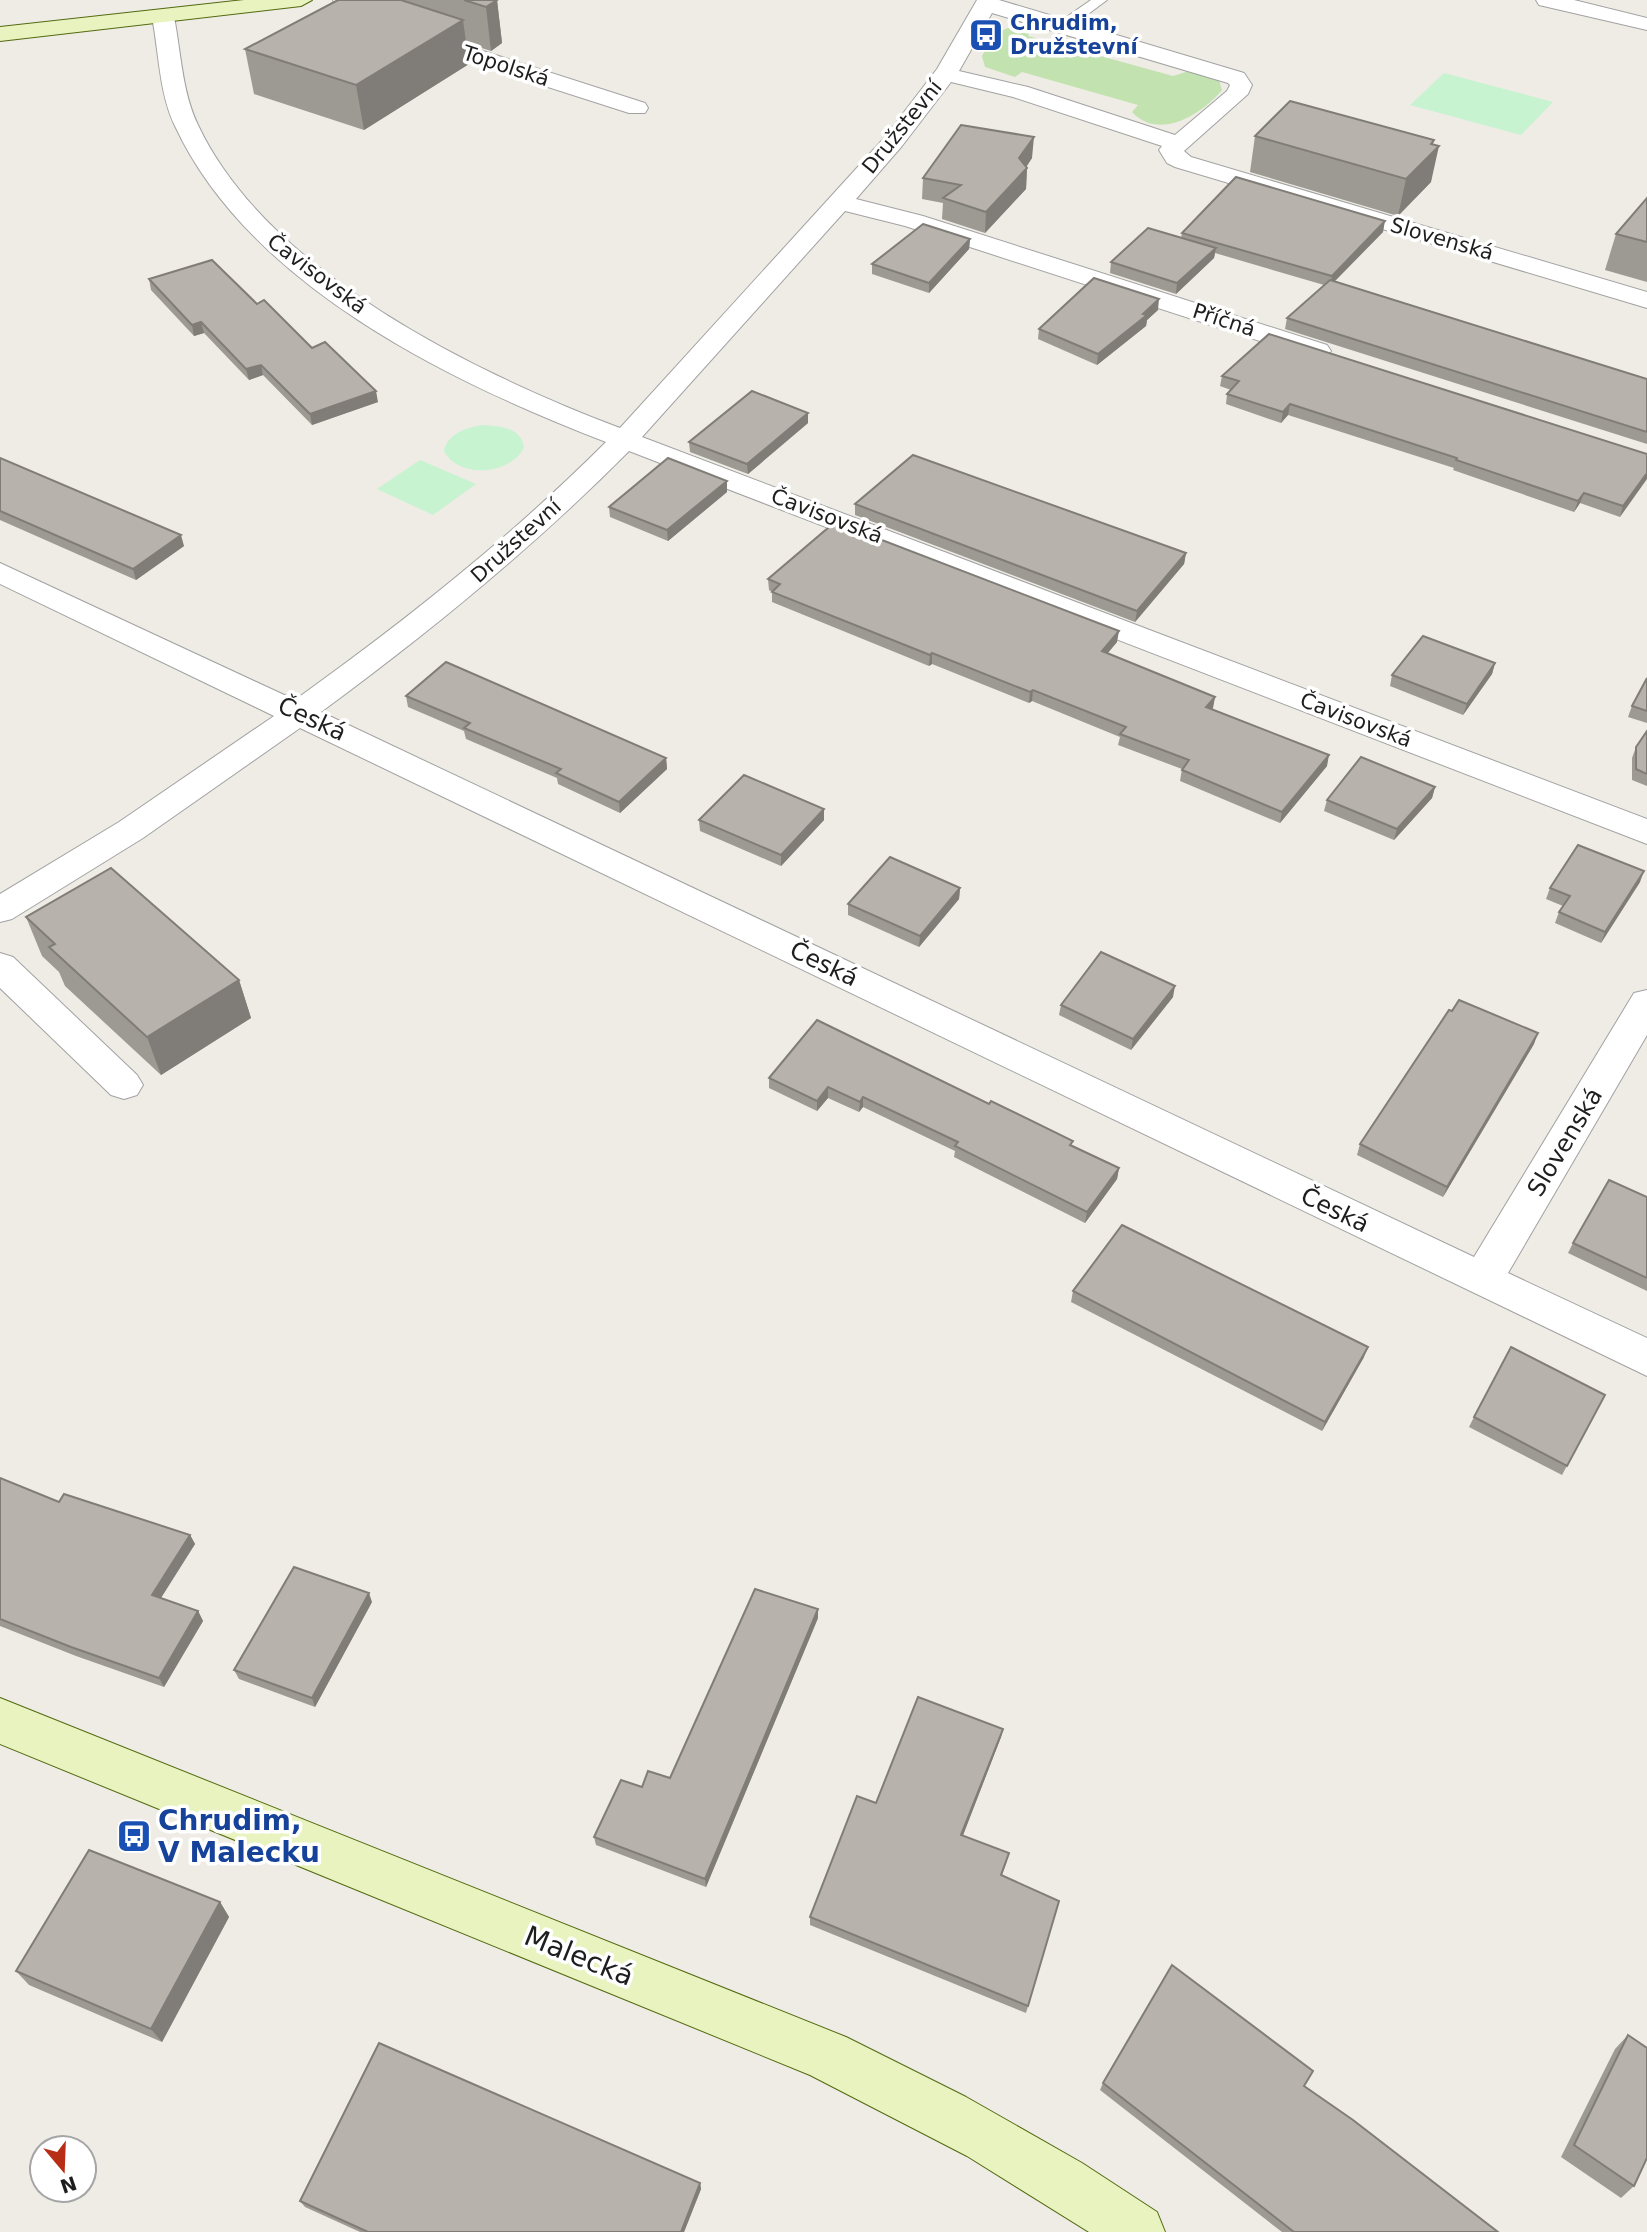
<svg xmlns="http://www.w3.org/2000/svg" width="1647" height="2232" viewBox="0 0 1647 2232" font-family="'DejaVu Sans',sans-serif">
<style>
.grass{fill:#c2e3b0}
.park{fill:#c7f3d1}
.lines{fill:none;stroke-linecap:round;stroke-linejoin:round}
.lane-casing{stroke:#a2a2a2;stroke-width:2}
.street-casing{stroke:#a2a2a2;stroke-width:2}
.secondary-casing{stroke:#536a10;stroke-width:2}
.lane{fill:#fff;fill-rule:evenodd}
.street{fill:#fff;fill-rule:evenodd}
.secondary{fill:#e8f3bf;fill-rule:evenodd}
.wall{fill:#9d9993}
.shaded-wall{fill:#807d78}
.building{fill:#b7b2ab;stroke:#807d78;stroke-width:2}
.labels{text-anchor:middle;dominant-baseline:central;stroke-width:7;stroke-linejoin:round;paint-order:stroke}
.far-transit-label{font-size:21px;font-weight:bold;fill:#164399;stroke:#fff;text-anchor:start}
.far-street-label{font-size:21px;fill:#1e1e1e;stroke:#fff}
.street-label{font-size:24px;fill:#1e1e1e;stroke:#fff}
.near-transit-label{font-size:28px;font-weight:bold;fill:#164399;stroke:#fff;text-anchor:start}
.near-street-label{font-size:28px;fill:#1e1e1e;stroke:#fff}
</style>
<rect width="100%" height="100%" fill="#eeece5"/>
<path class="grass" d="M 1008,28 L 1031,29 L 1028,36 L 1173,76 L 1189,71 L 1219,80 L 1222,90 C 1201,115 1159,141 1132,112 L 1138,105 L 1022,72 L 1015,77 L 985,67 L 982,56 L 994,34 Z"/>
<g class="park">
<path d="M 1444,73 L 1553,102 L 1521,135 L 1410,105 Z"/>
<path d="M 482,425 C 499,426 521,427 524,447 C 513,474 458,480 444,451 C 448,433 466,428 482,425 Z"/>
<path d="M 420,460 L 476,484 L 433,515 L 377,489 Z"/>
</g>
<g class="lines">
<g class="lane-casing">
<path id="lane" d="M 1091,0 L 1107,0 L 1068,29 L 1058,29 L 1058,23 Z"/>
</g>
<g class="street-casing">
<g id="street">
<path d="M 333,0 L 355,0 L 371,15 L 645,103 L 648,108 L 645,113 L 629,113 L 355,25 L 340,14 Z"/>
<path d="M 977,0 L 999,0 L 1244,73 L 1252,85 L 1248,94 L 1184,151 L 1191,157 L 1647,292 L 1647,308 L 1175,167 L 1167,163 L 1159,150 L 1162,146 L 1013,97 L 951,82 L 902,146 L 856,199 L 923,216 L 1327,345 L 1331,351 L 1327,357 L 1309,357 L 905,226 L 845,211 L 642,437 L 1647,819 L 1647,844 L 629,451 C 534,547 430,632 321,712 L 1474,1257 L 1634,993 L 1647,990 L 1647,1035 L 1508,1273 L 1647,1338 L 1647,1376 L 300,728 L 143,838 L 12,919 L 0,922 L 0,894 L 119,822 L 274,716 L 0,584 L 0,563 L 295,700 C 405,621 510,538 606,442 C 450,382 249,285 175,126 C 159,93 159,52 152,17 L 155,12 L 171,12 L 174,17 C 181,52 182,92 198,125 C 267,272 475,373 620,428 L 885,137 L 937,69 ZM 992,13 L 1228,83 L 1230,85 L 1227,91 L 1175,135 L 1028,87 L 959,71 Z"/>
<path d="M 1536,0 L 1574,0 L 1647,18 L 1647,30 L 1539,5 Z"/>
<path d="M 0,953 L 13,957 L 137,1075 L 143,1085 L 137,1095 L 124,1099 L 111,1095 L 0,988 Z"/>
</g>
</g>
<g class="secondary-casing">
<g id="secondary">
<path d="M 244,0 L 312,0 L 301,6 L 0,41 L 0,27 Z"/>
<path d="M 0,1698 L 846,2037 L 966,2097 L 1082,2163 L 1157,2212 L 1165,2232 L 1089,2232 L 967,2156 L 810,2075 L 0,1744 Z"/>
</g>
</g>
<use href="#lane" class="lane"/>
<use href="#street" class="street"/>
<use href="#secondary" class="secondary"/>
</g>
<g class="wall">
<path d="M 338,0 L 497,0 L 502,43 L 491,51 L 466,43 L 469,64 L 364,130 L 254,94 L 245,49 Z"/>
<path d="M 1255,136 L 1433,144 L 1431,182 L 1398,216 L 1250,172 Z"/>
<path d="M 1032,158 L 1026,167 L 1027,168 L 1026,189 L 985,233 L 942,219 L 943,203 L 922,199 L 923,178 Z"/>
<path d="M 1647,198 L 1647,282 L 1605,270 L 1616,234 Z"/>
<path d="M 1383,232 L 1335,281 L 1647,379 L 1647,444 L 1285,329 L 1287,318 L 1324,285 L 1215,253 L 1214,258 L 1176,294 L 1110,273 L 1111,262 L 1181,238 L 1182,233 Z"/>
<path d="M 970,239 L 969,249 L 929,293 L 872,274 L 872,264 Z"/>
<path d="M 149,279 L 257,304 L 312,348 L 378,402 L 312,425 L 263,375 L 249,380 L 204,333 L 194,336 L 151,290 Z"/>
<path d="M 1158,310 L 1147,320 L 1146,326 L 1097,365 L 1038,339 L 1039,329 Z"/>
<path d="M 1222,376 L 1647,454 L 1620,517 L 1580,503 L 1574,512 L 1453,470 L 1454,468 L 1288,415 L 1281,423 L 1226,404 L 1227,394 L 1231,390 L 1220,386 Z"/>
<path d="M 808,423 L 748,474 L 690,452 L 689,442 Z"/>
<path d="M 0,458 L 184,546 L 136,580 L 0,520 Z"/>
<path d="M 727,492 L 668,541 L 610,517 L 609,507 Z"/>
<path d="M 855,504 L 1186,553 L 1184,564 L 1135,622 L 855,515 Z"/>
<path d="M 768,579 L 1117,642 L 1108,653 L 1215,697 L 1212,710 L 1327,766 L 1280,823 L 1180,781 L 1182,769 L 1118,745 L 1120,737 L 1032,701 L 1029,703 L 932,664 L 929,666 L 772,602 L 772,592 L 769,590 Z"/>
<path d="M 1495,663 L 1492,674 L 1463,715 L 1390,686 L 1392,675 Z"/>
<path d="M 1647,678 L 1647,723 L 1628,717 L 1632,706 Z"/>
<path d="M 406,696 L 666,758 L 667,769 L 620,813 L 558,784 L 557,778 L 466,739 L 464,731 L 408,707 Z"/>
<path d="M 1647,731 L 1647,786 L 1632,780 L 1632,758 L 1636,747 Z"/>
<path d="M 1435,787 L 1432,798 L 1394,840 L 1324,811 L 1327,800 Z"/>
<path d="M 699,820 L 824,820 L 781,866 L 700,831 Z"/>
<path d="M 1640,882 L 1601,943 L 1555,923 L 1559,912 L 1563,906 L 1546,899 L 1550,888 Z"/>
<path d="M 960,888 L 959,899 L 919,947 L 848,915 L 848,904 Z"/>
<path d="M 26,917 L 239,980 L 251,1018 L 161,1075 L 65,986 L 59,972 L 42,956 Z"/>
<path d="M 1173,997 L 1131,1050 L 1059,1015 L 1061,1005 Z"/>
<path d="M 817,1020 L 1119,1168 L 1117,1179 L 1085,1223 L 954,1157 L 955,1151 L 863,1107 L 859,1112 L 828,1098 L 817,1111 L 769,1088 L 769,1078 Z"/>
<path d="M 1534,1044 L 1443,1197 L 1357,1155 L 1360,1144 Z"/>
<path d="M 1647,1197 L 1647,1291 L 1568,1253 L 1573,1243 Z"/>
<path d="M 1073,1291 L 1364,1357 L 1322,1431 L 1071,1302 Z"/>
<path d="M 1605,1395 L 1562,1475 L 1469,1427 L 1474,1417 Z"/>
<path d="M 0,1478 L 59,1502 L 190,1535 L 195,1544 L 161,1598 L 198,1611 L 203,1621 L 164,1687 L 76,1656 L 0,1626 Z"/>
<path d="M 372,1602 L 315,1707 L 239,1679 L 234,1670 Z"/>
<path d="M 818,1618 L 706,1887 L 596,1845 L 594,1837 L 642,1787 L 670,1778 Z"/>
<path d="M 1003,1729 L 1001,1737 L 963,1835 L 1007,1861 L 1002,1875 L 1057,1908 L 1026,2013 L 810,1925 L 810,1917 L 876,1803 Z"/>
<path d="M 220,1902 L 229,1917 L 162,2042 L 29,1985 L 16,1971 Z"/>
<path d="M 1628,2035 L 1634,2186 L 1621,2198 L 1561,2157 L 1615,2049 Z"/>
<path d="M 1103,2083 L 1498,2232 L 1282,2232 L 1100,2090 Z"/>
<path d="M 700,2183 L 701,2189 L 684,2232 L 360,2232 L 305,2207 L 300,2201 Z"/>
</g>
<g class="shaded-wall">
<path d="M 497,0 L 502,43 L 491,51 L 486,7 Z"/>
<path d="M 463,20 L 469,64 L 364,130 L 356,85 Z"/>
<path d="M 1034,137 L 1032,158 L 1021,175 L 1027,168 L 1026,189 L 985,233 L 986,212 L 1019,158 Z"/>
<path d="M 1434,140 L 1431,153 L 1439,146 L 1431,182 L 1398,216 L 1406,179 Z"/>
<path d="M 1385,221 L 1383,232 L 1330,286 L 1332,276 Z"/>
<path d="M 970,239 L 969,249 L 929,293 L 929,283 Z"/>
<path d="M 1216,248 L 1214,258 L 1176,294 L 1177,283 Z"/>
<path d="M 1159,299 L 1158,310 L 1147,320 L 1146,326 L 1097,365 L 1098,354 Z"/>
<path d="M 201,322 L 204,333 L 194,336 L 192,325 Z"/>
<path d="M 261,365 L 263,375 L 249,380 L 246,369 Z"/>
<path d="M 376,391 L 378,402 L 312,425 L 310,414 Z"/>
<path d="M 1290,404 L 1288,415 L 1281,423 L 1283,412 Z"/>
<path d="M 808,413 L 808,423 L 748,474 L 747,464 Z"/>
<path d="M 1647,473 L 1647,479 L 1620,517 L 1623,506 Z"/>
<path d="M 727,481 L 727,492 L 668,541 L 667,530 Z"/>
<path d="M 1584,493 L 1580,503 L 1574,512 L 1578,501 Z"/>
<path d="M 181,535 L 184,546 L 136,580 L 133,569 Z"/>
<path d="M 1186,553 L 1184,564 L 1135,622 L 1137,611 Z"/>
<path d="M 1119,631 L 1117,642 L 1100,662 L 1102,651 Z"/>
<path d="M 932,653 L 932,664 L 929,666 L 930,655 Z"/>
<path d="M 1495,663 L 1492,674 L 1463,715 L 1467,704 Z"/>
<path d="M 1033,690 L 1032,701 L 1029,703 L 1030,692 Z"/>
<path d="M 1215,697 L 1213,708 L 1204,718 L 1206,707 Z"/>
<path d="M 1329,755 L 1327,766 L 1280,823 L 1282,812 Z"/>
<path d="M 666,758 L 667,769 L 620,813 L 619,802 Z"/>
<path d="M 1435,787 L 1432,798 L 1394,840 L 1397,829 Z"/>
<path d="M 824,809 L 824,820 L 781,866 L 781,855 Z"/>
<path d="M 1644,871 L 1640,882 L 1601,943 L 1605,932 Z"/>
<path d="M 960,888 L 959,899 L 919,947 L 920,936 Z"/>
<path d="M 239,980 L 251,1018 L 161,1075 L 147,1037 Z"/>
<path d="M 1175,986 L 1173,997 L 1131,1050 L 1133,1039 Z"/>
<path d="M 1538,1033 L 1534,1044 L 1443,1197 L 1447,1187 Z"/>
<path d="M 828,1087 L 828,1098 L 817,1111 L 817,1101 Z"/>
<path d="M 863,1097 L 863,1107 L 859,1112 L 860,1102 Z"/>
<path d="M 1119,1168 L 1117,1179 L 1085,1223 L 1087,1212 Z"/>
<path d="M 1368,1347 L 1364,1357 L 1322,1431 L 1325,1422 Z"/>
<path d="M 190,1535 L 195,1544 L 157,1604 L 152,1595 Z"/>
<path d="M 369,1593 L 372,1602 L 315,1707 L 312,1698 Z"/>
<path d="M 818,1609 L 818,1618 L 706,1887 L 705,1879 Z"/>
<path d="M 198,1611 L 203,1621 L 164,1687 L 159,1678 Z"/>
<path d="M 1003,1729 L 1001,1737 L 960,1843 L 961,1835 Z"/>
<path d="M 220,1902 L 229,1917 L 162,2042 L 151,2029 Z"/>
<path d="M 700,2183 L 701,2189 L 684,2232 L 681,2232 Z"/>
</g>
<g class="building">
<path d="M 338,0 L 401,0 L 463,20 L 356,85 L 245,49 Z"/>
<path d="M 464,0 L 497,0 L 486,7 Z"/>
<path d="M 1290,101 L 1434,140 L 1431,144 L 1439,146 L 1406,179 L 1255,136 Z"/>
<path d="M 961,125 L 1034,137 L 1019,158 L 1027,168 L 986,212 L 943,198 L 961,185 L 923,178 Z"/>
<path d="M 1236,177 L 1385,221 L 1332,276 L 1182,233 Z"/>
<path d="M 1647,198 L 1647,242 L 1616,234 Z"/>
<path d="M 923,224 L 970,239 L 929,283 L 872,264 Z"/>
<path d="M 1148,228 L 1216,248 L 1177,283 L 1111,262 Z"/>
<path d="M 212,260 L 257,304 L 264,300 L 312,348 L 325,342 L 376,391 L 310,414 L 261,365 L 246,369 L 201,322 L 192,325 L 149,279 Z"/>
<path d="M 1094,278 L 1159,299 L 1143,314 L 1147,315 L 1098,354 L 1039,329 Z"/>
<path d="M 1330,280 L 1647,379 L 1647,432 L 1287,318 Z"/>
<path d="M 1269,334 L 1647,454 L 1647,473 L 1623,506 L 1584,493 L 1578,501 L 1456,460 L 1457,458 L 1290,404 L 1283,412 L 1227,394 L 1239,381 L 1222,376 Z"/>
<path d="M 752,391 L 808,413 L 747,464 L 689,442 Z"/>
<path d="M 913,455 L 1186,553 L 1137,611 L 855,504 Z"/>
<path d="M 0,458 L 181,535 L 133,569 L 0,511 Z"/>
<path d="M 668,458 L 727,481 L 667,530 L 609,507 Z"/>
<path d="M 835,522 L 1119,631 L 1102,651 L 1215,697 L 1206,707 L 1329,755 L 1282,812 L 1182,770 L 1189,760 L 1120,734 L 1126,727 L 1033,690 L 1030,692 L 932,653 L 930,655 L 772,592 L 780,584 L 768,579 Z"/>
<path d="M 1423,636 L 1495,663 L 1467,704 L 1392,675 Z"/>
<path d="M 446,662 L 666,758 L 619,802 L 556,773 L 561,769 L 464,728 L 470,723 L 406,696 Z"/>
<path d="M 1647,678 L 1647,711 L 1632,706 Z"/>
<path d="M 1647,731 L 1647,774 L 1636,769 L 1636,747 Z"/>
<path d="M 1361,757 L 1435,787 L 1397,829 L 1327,800 Z"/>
<path d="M 744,775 L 824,809 L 781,855 L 699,820 Z"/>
<path d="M 1578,845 L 1644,871 L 1605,932 L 1559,912 L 1570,896 L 1550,888 Z"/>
<path d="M 890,857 L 960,888 L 920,936 L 848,904 Z"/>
<path d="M 111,868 L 239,980 L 147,1037 L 49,947 L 55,944 L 26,917 Z"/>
<path d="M 1101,952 L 1175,986 L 1133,1039 L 1061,1005 Z"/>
<path d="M 1459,1000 L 1538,1033 L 1447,1187 L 1360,1144 L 1449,1010 L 1452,1011 Z"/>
<path d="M 817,1020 L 989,1104 L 991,1101 L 1073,1141 L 1070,1145 L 1119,1168 L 1087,1212 L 955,1146 L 958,1142 L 863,1097 L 860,1102 L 828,1087 L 817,1101 L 769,1078 Z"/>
<path d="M 1609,1180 L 1647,1197 L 1647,1278 L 1573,1243 Z"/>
<path d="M 1122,1225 L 1368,1347 L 1325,1422 L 1073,1291 Z"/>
<path d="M 1511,1347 L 1605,1395 L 1567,1466 L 1474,1417 Z"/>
<path d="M 0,1478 L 59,1502 L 64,1494 L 190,1535 L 152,1595 L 198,1611 L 159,1678 L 71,1647 L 0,1619 Z"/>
<path d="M 294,1567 L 369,1593 L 312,1698 L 234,1670 Z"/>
<path d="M 755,1589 L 818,1609 L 705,1879 L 594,1837 L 621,1780 L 642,1787 L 648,1771 L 670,1778 Z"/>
<path d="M 918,1697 L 1003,1729 L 961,1835 L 1009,1853 L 1001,1875 L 1059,1901 L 1028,2006 L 810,1917 L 857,1796 L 876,1803 Z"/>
<path d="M 89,1850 L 220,1902 L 151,2029 L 16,1971 Z"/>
<path d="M 1172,1965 L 1313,2071 L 1304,2086 L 1353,2120 L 1498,2232 L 1294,2232 L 1103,2083 Z"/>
<path d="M 1628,2035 L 1647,2048 L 1647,2158 L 1634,2186 L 1574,2145 Z"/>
<path d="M 379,2043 L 700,2183 L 681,2232 L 368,2232 L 300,2201 Z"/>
</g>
<defs>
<g id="bus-square" transform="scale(1.75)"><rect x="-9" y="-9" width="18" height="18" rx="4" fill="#1a4fb4" stroke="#fff"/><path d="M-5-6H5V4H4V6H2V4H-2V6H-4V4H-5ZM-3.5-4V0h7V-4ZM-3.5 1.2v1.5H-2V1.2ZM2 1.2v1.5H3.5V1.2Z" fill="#fff"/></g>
</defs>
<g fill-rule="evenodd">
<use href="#bus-square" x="986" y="35"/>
<use href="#bus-square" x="134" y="1836"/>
</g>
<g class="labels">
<g class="far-transit-label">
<text x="1010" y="23">Chrudim,<tspan x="1010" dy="24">Družstevní</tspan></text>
</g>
<g class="far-street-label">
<text transform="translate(506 66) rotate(18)">Topolská</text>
<text transform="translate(902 127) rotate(-51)">Družstevní</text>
<text transform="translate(1442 239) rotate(16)">Slovenská</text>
<text transform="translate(317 274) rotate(37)">Čavisovská</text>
<text transform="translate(1224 320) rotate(18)">Příčná</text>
<text transform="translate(827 516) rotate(21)">Čavisovská</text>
<text transform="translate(516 541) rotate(-42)">Družstevní</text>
<text transform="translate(1356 720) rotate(21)">Čavisovská</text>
</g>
<g class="street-label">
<text transform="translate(312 719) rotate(25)">Česká</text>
<text transform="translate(824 964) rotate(26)">Česká</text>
<text transform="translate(1565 1142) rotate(-59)">Slovenská</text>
<text transform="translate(1335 1210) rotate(26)">Česká</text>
</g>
<g class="near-transit-label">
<text x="158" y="1820">Chrudim,<tspan x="158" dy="32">V Malecku</tspan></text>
</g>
<g class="near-street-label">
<text transform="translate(579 1956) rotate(22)">Malecká</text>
</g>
</g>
<g transform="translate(63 2169) rotate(161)"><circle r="33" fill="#ffffff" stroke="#a5a5a5" stroke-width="2"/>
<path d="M0-5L12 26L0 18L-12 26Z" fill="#b72d15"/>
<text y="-10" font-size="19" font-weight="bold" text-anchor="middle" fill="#1e1e1e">N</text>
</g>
</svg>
